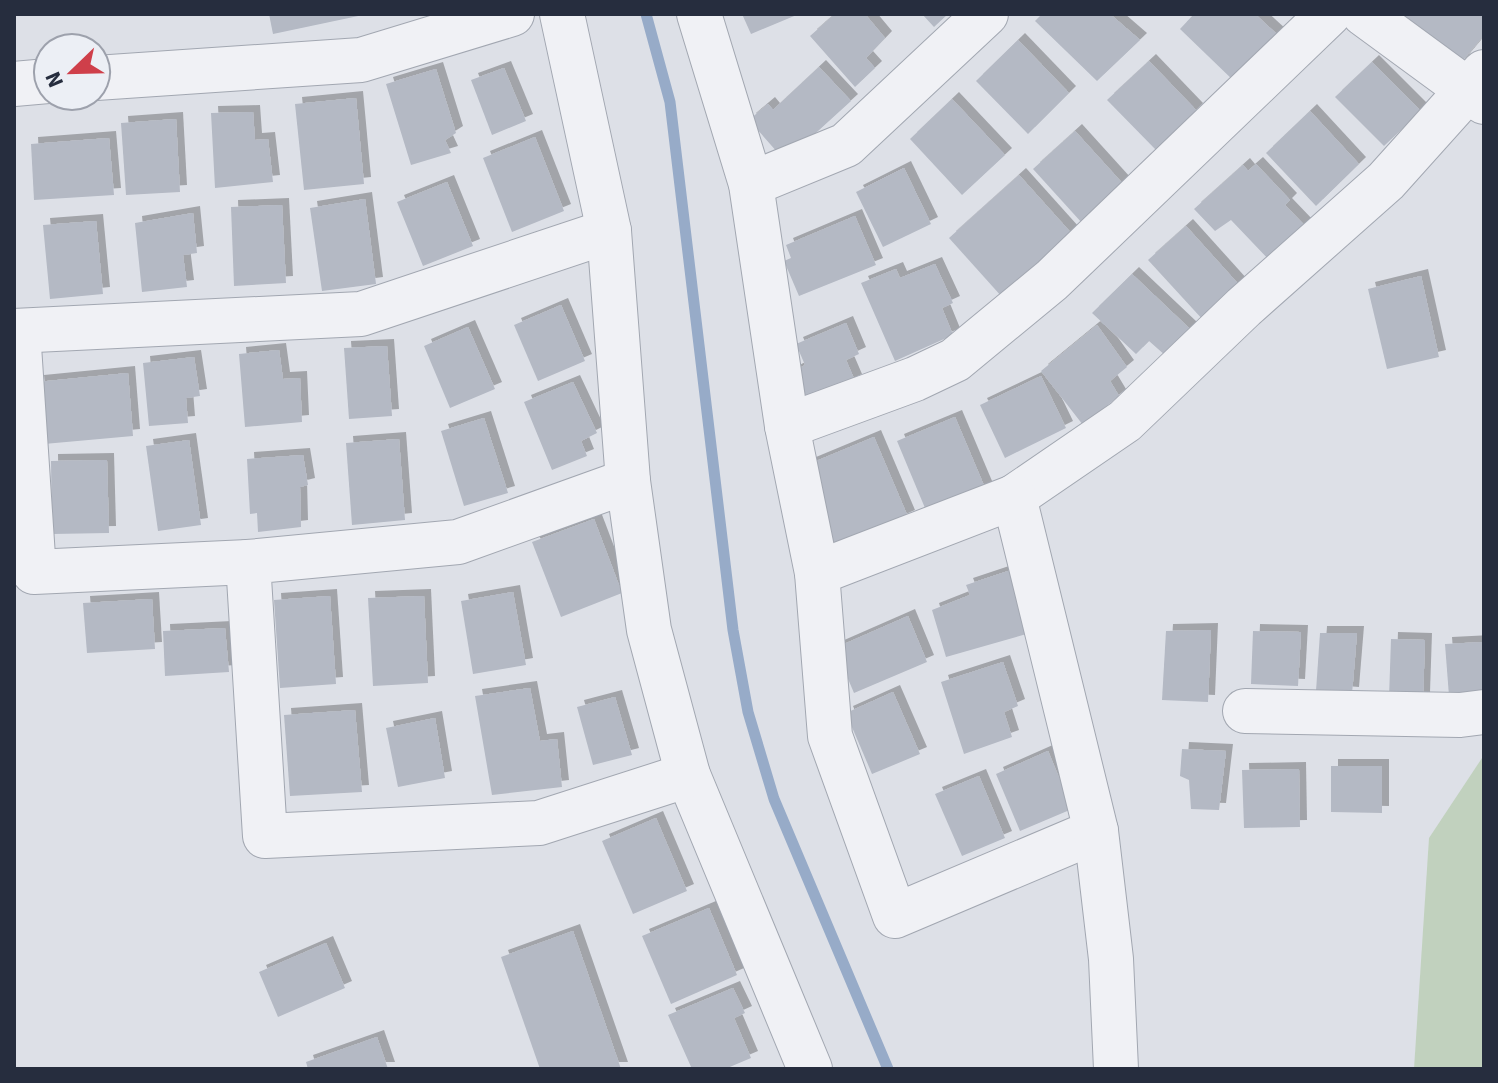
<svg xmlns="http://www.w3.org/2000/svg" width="1498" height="1083" viewBox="0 0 1498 1083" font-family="'Source Sans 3',sans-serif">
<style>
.green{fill:#c1d1be}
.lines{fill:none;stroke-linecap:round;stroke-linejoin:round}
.stream{stroke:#97abc8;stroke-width:11}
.building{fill:#b4b9c4;filter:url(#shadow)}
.minor-casing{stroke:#a2a7b1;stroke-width:46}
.minor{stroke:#f0f1f5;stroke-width:44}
</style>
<defs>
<filter id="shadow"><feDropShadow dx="7" dy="-7" stdDeviation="0" flood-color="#0004"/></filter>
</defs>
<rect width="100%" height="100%" fill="#dde0e7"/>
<path class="green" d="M 1484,755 L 1484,1069 L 1414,1069 L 1429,838 Z"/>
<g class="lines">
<path class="stream" d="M 646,14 L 670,102 L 733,630 L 748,712 L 774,799 L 888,1069"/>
</g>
<g class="building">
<path d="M 269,14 L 362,14 L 363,15 L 273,34 Z"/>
<path d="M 742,14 L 799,14 L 751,34 Z"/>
<path d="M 835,14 L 865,14 L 885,38 L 866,58 L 875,68 L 855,87 L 810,36 Z"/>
<path d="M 922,14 L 948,14 L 934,27 Z"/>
<path d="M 1042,14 L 1110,14 L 1140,40 L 1097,81 L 1035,21 Z"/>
<path d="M 1194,14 L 1255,14 L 1280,37 L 1236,83 L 1180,29 Z"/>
<path d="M 1388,14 L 1484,14 L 1484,35 L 1458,66 Z"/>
<path d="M 1018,40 L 1069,93 L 1028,134 L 976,81 Z"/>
<path d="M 1149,61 L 1196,110 L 1156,150 L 1107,100 Z"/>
<path d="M 1372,62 L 1421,111 L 1384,146 L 1335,97 Z"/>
<path d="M 819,67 L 851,101 L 785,161 L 749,120 L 768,104 L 773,110 Z"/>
<path d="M 504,68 L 526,121 L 492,135 L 471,80 Z"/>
<path d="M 436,69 L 456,133 L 445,140 L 451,153 L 411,165 L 386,84 Z"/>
<path d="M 356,98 L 364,184 L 304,190 L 295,104 Z"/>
<path d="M 952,99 L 1005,155 L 962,195 L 910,139 Z"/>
<path d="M 1310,111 L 1359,164 L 1316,206 L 1266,153 Z"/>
<path d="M 253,112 L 255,140 L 268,139 L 273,182 L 215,188 L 211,113 Z"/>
<path d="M 176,119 L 180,192 L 126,195 L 121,123 Z"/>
<path d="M 1075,131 L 1124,185 L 1082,223 L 1033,169 Z"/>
<path d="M 535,137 L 564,211 L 512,232 L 483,158 Z"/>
<path d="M 109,138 L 114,195 L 34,200 L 31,144 Z"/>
<path d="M 1256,164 L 1290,200 L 1285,205 L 1308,229 L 1272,263 L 1231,220 L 1215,231 L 1194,209 L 1243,165 L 1248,171 Z"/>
<path d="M 904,168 L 931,224 L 883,247 L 856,192 Z"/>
<path d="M 1019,175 L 1072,234 L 1002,297 L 949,238 Z"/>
<path d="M 447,182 L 473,246 L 423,266 L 397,202 Z"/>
<path d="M 365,199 L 376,284 L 322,291 L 310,208 Z"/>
<path d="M 282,205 L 286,283 L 234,286 L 231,207 Z"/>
<path d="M 193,213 L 197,253 L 183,255 L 187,287 L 142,292 L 135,223 Z"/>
<path d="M 855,216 L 876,265 L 799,296 L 784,261 L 791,258 L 786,245 Z"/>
<path d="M 96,221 L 103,294 L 50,299 L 43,225 Z"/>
<path d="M 1186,226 L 1241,287 L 1204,321 L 1148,260 Z"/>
<path d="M 935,264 L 953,303 L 942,308 L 953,335 L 895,361 L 861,283 L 896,269 L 900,278 Z"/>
<path d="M 1132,274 L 1190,329 L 1166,356 L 1149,341 L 1136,354 L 1092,313 Z"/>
<path d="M 1421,276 L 1439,357 L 1387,369 L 1368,289 Z"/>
<path d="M 561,305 L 585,361 L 538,381 L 514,325 Z"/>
<path d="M 846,323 L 859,354 L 846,360 L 855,381 L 806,403 L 791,373 L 805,365 L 796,344 Z"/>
<path d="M 1097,325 L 1127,367 L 1110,381 L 1119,396 L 1083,425 L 1041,371 Z"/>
<path d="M 468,327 L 495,389 L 450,408 L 424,346 Z"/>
<path d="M 387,346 L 392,416 L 349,419 L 344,348 Z"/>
<path d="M 279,350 L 283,379 L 300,378 L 302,422 L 245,427 L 239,354 Z"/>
<path d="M 194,357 L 200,396 L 186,398 L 188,423 L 149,426 L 143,363 Z"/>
<path d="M 128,373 L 133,436 L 44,444 L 37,382 Z"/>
<path d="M 1041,376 L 1066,428 L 1005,458 L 980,405 Z"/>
<path d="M 573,382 L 597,433 L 581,441 L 587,456 L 552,470 L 524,402 Z"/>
<path d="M 955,417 L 988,495 L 930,520 L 897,441 Z"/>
<path d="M 484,418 L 508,493 L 464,506 L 441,431 Z"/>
<path d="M 874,437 L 908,517 L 832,550 L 797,469 Z"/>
<path d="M 399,439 L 405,520 L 352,525 L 346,443 Z"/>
<path d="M 189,440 L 201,525 L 158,531 L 146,446 Z"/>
<path d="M 303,455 L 308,485 L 300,487 L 301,527 L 258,532 L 257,513 L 250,514 L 247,459 Z"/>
<path d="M 107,460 L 109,533 L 52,534 L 51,461 Z"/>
<path d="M 594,519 L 622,593 L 561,617 L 532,542 Z"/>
<path d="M 1011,570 L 1030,633 L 946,657 L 932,610 L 970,595 L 966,585 Z"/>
<path d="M 513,592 L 526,665 L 473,674 L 461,601 Z"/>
<path d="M 330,596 L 336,684 L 280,688 L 274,600 Z"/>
<path d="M 424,596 L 428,683 L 373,686 L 368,598 Z"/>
<path d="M 152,599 L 155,649 L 87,653 L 83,603 Z"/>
<path d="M 908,616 L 927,662 L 854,693 L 835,648 Z"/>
<path d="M 225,628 L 229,672 L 165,676 L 163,631 Z"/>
<path d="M 1211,630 L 1208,702 L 1162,700 L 1166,631 Z"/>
<path d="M 1253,631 L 1301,632 L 1298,686 L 1251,684 Z"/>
<path d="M 1320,633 L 1357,633 L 1352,694 L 1316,691 Z"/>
<path d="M 1391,639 L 1425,640 L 1423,699 L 1389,698 Z"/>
<path d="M 1484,642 L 1482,694 L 1449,696 L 1445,644 Z"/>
<path d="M 1003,662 L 1018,706 L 1004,712 L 1012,737 L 964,754 L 941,682 Z"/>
<path d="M 530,688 L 540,741 L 557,739 L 562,787 L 492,795 L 475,696 Z"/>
<path d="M 893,692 L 920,754 L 872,774 L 846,713 Z"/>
<path d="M 615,697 L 632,755 L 593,765 L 577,707 Z"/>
<path d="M 355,710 L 362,792 L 290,796 L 284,715 Z"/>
<path d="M 435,718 L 445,778 L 398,787 L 386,728 Z"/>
<path d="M 1182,749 L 1226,751 L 1219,810 L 1191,809 L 1189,780 L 1180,776 Z"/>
<path d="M 1048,751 L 1072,809 L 1020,831 L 996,774 Z"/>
<path d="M 1331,766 L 1382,766 L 1382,813 L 1331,812 Z"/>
<path d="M 1299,769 L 1300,827 L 1244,828 L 1242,770 Z"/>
<path d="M 979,776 L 1005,838 L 962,856 L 935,794 Z"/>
<path d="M 656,818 L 687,891 L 633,914 L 602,841 Z"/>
<path d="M 709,908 L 737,975 L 671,1004 L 642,936 Z"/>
<path d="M 573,931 L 621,1069 L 540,1069 L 501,957 Z"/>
<path d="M 326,943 L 345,988 L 278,1017 L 259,972 Z"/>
<path d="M 733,988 L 745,1013 L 734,1018 L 751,1058 L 725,1069 L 692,1069 L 668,1015 Z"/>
<path d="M 377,1037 L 388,1069 L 308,1069 L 306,1062 Z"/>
</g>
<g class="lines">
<g class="minor-casing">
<g id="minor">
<path d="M 562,14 L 609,231 L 628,481 L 649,630 L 688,775 L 810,1069"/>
<path d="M 699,14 L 751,184 L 787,426 L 817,573 L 830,736 L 895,916 L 1096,831 L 1014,497 L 1125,421 L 1244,307 L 1386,181 L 1484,72"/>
<path d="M 1364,14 L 1484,102"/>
<path d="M 96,78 L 361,60 L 512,14"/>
<path d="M 14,84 L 48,81"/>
<path d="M 751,184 L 846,145 L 986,14"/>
<path d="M 14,331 L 361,314 L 609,231"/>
<path d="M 18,331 L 34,572 L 248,562"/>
<path d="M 787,426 L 915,379 L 955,360 L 1052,280 L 1329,14"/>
<path d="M 628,481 L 458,542 L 248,562 L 265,836 L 539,823 L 688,775"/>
<path d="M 817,573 L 1014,497"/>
<path d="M 1245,711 L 1460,715 L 1484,712"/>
<path d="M 1096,831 L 1111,959 L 1116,1069"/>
</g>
</g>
<use href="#minor" class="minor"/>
</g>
<rect width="1498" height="1083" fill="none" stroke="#262d3e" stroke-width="32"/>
<g transform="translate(72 72) rotate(247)"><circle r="38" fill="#eceff5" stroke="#9da1ac" stroke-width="2"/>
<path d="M0-6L14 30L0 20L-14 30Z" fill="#cf3f4a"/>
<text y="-12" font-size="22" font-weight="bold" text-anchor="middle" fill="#262d3e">N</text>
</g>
</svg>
